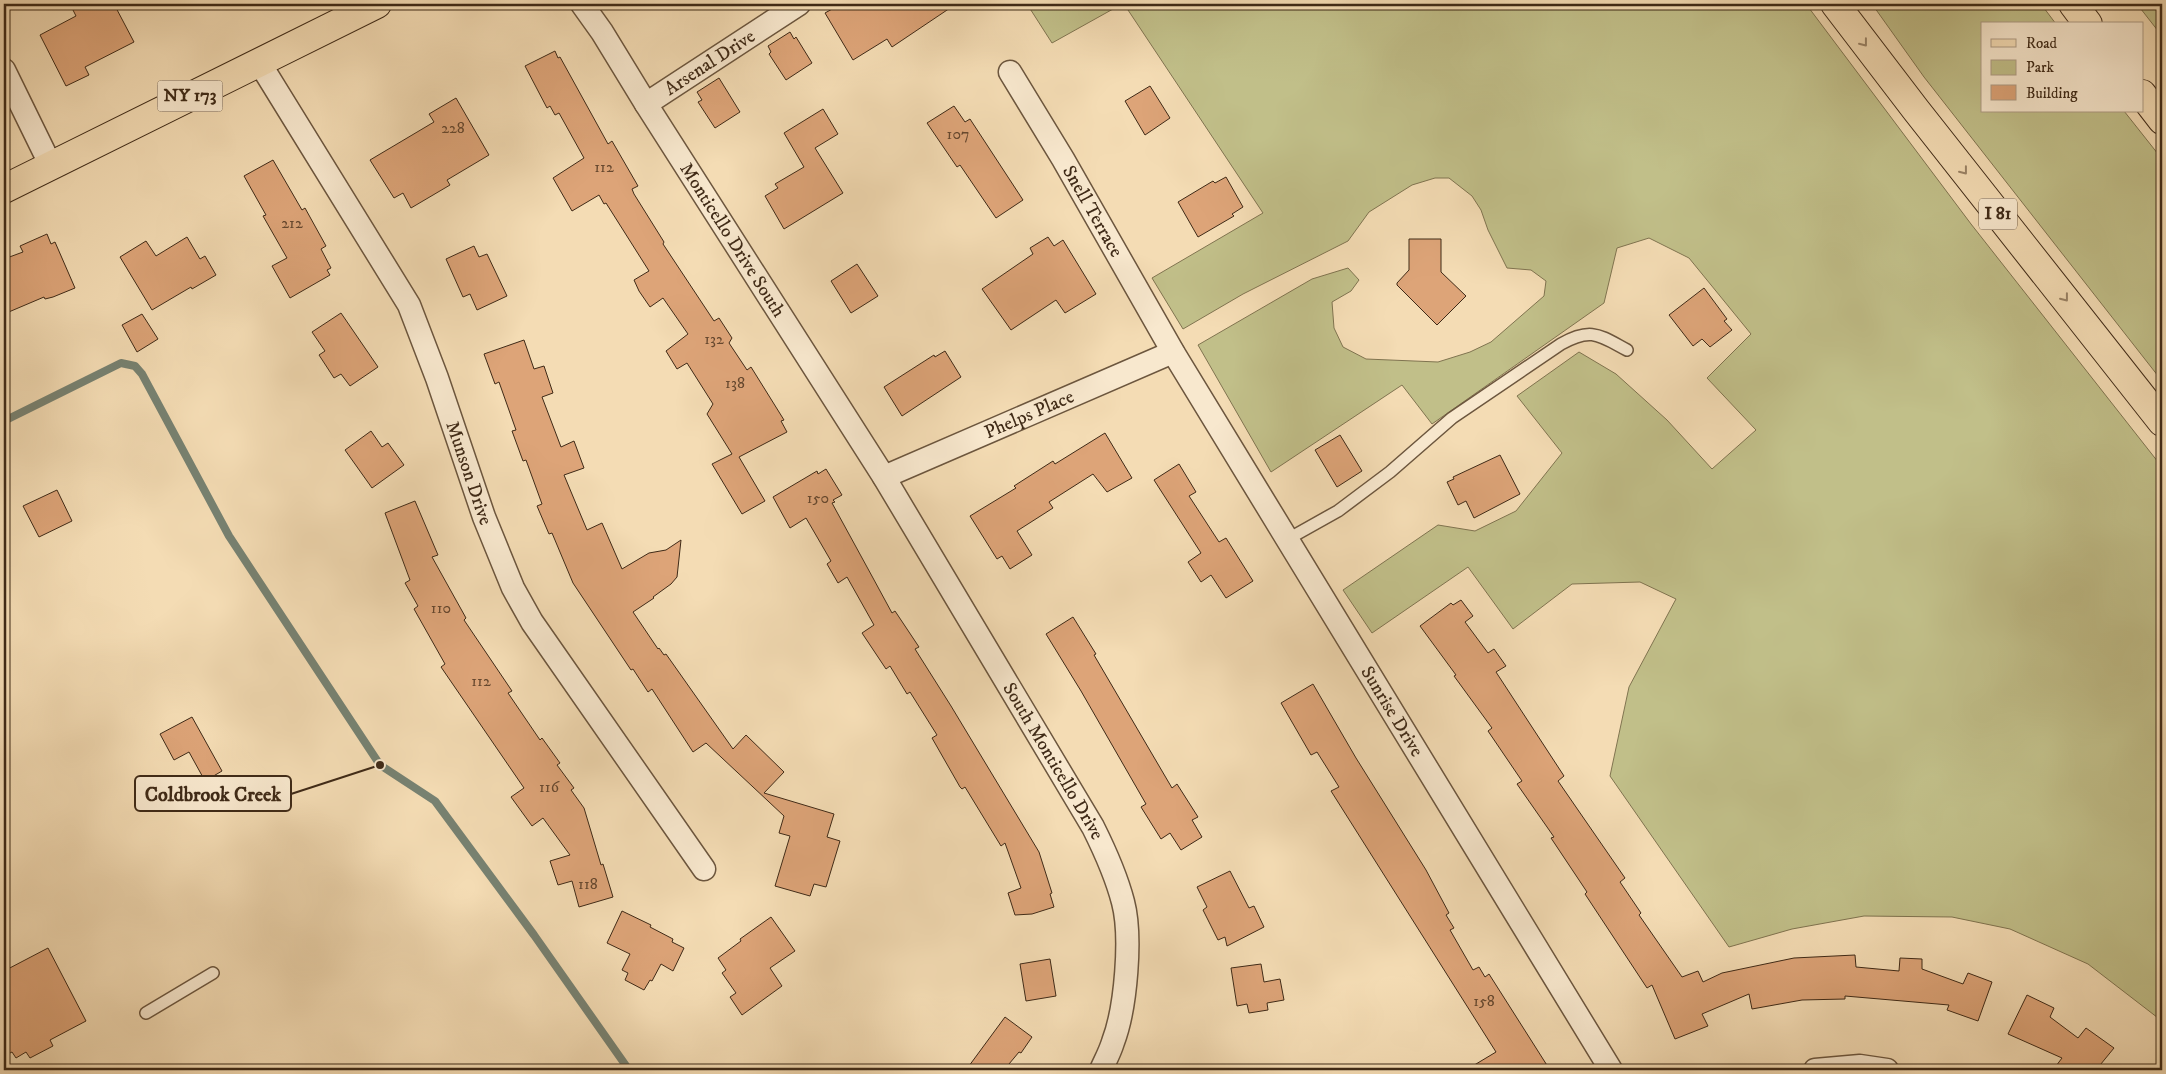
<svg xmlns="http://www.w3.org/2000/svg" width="2166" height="1074" viewBox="0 0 2166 1074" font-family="'IM FELL DW Pica',serif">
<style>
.green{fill:#c1bf89;stroke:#807450}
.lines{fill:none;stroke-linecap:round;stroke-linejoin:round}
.stream{stroke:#778272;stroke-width:8}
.building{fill:#dda478;stroke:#3f2a17}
.service-casing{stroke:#6c563e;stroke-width:14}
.minor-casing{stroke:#6c563e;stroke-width:25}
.primary-casing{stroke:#3f2a17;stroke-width:30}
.motorway-casing{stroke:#3f2a17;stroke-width:30}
.service{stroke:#f8e8ce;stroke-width:11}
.minor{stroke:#f8e8ce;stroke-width:22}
.primary{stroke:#f4dcb4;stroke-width:28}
.motorway{stroke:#f4dcb4;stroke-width:28}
.oneway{stroke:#9a8366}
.labels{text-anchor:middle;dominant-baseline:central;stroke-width:5;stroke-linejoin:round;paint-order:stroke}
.number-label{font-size:16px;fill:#66482f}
.shield{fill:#f8e8ce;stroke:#76634e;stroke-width:1}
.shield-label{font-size:18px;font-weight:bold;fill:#3f2a17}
.street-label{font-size:19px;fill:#3f2a17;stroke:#f8e8ce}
.leader{fill:none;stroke:#3f2a17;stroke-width:2}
.callout-dot{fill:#3f2a17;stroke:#f8e8ce;stroke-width:2}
.callout{fill:#f8e8ce;stroke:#3f2a17;stroke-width:2}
.callout-label{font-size:20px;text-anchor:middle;font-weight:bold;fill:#3f2a17}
</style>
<rect width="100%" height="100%" fill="#f4dcb4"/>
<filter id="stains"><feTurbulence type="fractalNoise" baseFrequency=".004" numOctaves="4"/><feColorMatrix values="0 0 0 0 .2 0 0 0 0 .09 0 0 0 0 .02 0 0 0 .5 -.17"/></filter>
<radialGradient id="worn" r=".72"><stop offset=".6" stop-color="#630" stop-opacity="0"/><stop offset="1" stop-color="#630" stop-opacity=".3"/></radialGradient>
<g class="green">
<path d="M 1027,4 L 1122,4 L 1052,43 Z"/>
<path d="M 1124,4 L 1806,4 L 1971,224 L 2162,467 L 2162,1021 L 2088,964 L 2010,929 L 1952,917 L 1864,916 L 1792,929 L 1729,947 L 1610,776 L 1629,687 L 1676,599 L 1640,582 L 1572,584 L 1513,629 L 1468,567 L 1372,633 L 1343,590 L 1438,525 L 1475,531 L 1516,511 L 1562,453 L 1517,396 L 1579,352 L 1616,374 L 1667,420 L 1712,469 L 1756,430 L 1707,378 L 1751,334 L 1689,258 L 1649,238 L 1617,248 L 1604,303 L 1432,424 L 1402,385 L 1271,472 L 1198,345 L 1312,279 L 1348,268 L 1359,280 L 1351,291 L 1332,302 L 1334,328 L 1343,347 L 1366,359 L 1438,362 L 1470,352 L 1491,342 L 1544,296 L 1546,281 L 1531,270 L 1507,268 L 1488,230 L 1481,210 L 1472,196 L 1449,178 L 1435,178 L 1412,185 L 1369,212 L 1348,241 L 1243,294 L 1183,329 L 1152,278 L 1263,213 Z"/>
<path d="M 1872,4 L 2041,4 L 2056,24 L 1982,24 L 1982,111 L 2124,111 L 2162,159 L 2162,381 L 1924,77 Z"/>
<path d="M 2137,4 L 2162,4 L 2162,36 Z"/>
</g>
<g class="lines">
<path class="stream" d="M 4,421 L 121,363 L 135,366 L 142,374 L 229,536 L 380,765 L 435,801 L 534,935 L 629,1070"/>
</g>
<g class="building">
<path d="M 70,4 L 114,4 L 134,42 L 85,67 L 89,75 L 66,86 L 40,35 L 76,16 Z"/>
<path d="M 841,4 L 956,4 L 892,47 L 887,39 L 853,60 L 825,13 Z"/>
<path d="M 790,32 L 794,39 L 796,37 L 812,63 L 786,80 L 769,54 L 771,52 L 768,46 Z"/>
<path d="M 555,51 L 558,58 L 560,57 L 608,144 L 612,141 L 638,186 L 632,189 L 634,194 L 664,242 L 663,244 L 714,321 L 719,318 L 732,338 L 729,343 L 747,370 L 751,367 L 784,420 L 781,421 L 787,432 L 739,457 L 765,501 L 742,514 L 712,464 L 732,454 L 707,414 L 713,404 L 687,363 L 677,369 L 666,351 L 688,334 L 663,298 L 650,307 L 639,291 L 634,280 L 649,271 L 606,203 L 604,204 L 599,195 L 572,211 L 553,178 L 584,158 L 559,113 L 555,115 L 550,106 L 547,108 L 525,66 Z"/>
<path d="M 719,78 L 740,112 L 715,128 L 698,102 L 702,100 L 697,92 Z"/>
<path d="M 1150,86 L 1170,118 L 1145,135 L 1125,101 Z"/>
<path d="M 456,98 L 489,155 L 447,180 L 450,185 L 411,208 L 403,193 L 394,198 L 370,160 L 434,122 L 429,114 Z"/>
<path d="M 954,106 L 965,122 L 970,119 L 1023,200 L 996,218 L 960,165 L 957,167 L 927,123 Z"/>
<path d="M 823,109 L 838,134 L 815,148 L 843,193 L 784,229 L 765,196 L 778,188 L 775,184 L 804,167 L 784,133 Z"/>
<path d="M 273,160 L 302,210 L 305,208 L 326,246 L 321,249 L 331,268 L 327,270 L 330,275 L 290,298 L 272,266 L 287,258 L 263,216 L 266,215 L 244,176 Z"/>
<path d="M 1226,177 L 1243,207 L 1232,214 L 1234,216 L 1198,237 L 1178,202 L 1213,181 L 1215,183 Z"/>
<path d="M 47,234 L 51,244 L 55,242 L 75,288 L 53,297 L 45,299 L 44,297 L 4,314 L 4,259 L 23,252 L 20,246 Z"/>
<path d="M 187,237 L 200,259 L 205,256 L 216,275 L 192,289 L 191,287 L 152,310 L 120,257 L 146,241 L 156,256 Z"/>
<path d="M 1048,237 L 1054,246 L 1063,240 L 1096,294 L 1065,313 L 1056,300 L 1011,330 L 982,289 L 1033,254 L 1030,248 Z"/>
<path d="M 1409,239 L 1441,239 L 1441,272 L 1466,296 L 1437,325 L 1397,285 L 1397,283 L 1409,270 Z"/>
<path d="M 474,246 L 479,257 L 487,254 L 507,296 L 477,310 L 470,294 L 463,297 L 446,259 Z"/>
<path d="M 857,264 L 878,296 L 851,313 L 831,281 Z"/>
<path d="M 1704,288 L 1727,319 L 1724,321 L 1732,330 L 1710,347 L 1702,339 L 1693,346 L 1669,315 Z"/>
<path d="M 341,313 L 378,367 L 350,386 L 341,374 L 334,378 L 319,355 L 325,351 L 312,332 Z"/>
<path d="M 142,314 L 158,339 L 137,352 L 122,325 Z"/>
<path d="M 524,340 L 534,369 L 544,366 L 553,393 L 542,397 L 561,447 L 574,441 L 584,468 L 564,475 L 587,530 L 602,523 L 622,569 L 649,553 L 666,550 L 681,540 L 677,577 L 671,584 L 653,597 L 654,598 L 633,612 L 658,649 L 659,648 L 664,655 L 666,654 L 733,749 L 746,735 L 784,772 L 764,793 L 834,814 L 827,837 L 840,841 L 826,887 L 814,884 L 810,896 L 775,886 L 790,836 L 779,833 L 784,816 L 706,743 L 693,752 L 652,689 L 648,692 L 633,669 L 631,670 L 573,583 L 552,533 L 549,534 L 537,506 L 542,504 L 526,460 L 523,461 L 512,431 L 516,430 L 499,382 L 495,384 L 484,354 Z"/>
<path d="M 945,351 L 961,377 L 902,416 L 884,387 L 934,355 L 935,357 Z"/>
<path d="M 371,431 L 382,447 L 388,443 L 404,465 L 372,488 L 345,450 Z"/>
<path d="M 1105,433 L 1132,478 L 1107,492 L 1093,474 L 1049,502 L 1053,508 L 1017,531 L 1032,555 L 1010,569 L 1002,556 L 997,559 L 970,516 L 1016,488 L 1014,486 L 1053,461 L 1055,464 Z"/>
<path d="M 1340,435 L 1362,471 L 1337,487 L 1315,450 Z"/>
<path d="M 1500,455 L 1520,494 L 1474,518 L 1466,501 L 1458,505 L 1447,482 L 1454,479 L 1453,477 Z"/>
<path d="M 1179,464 L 1196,492 L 1189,496 L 1219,542 L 1226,538 L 1253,581 L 1226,598 L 1211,575 L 1201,582 L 1188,562 L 1201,553 L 1154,480 Z"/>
<path d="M 826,469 L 842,495 L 833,500 L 835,502 L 832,503 L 873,578 L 892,613 L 895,611 L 919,647 L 915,649 L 951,706 L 1039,852 L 1052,893 L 1050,894 L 1054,907 L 1032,914 L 1015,915 L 1008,893 L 1021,888 L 1005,843 L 1001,846 L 965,787 L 962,789 L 960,787 L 932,738 L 937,735 L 910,692 L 907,694 L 890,666 L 886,669 L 862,633 L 874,625 L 847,577 L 838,583 L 827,564 L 831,561 L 806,518 L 790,528 L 773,497 L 817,471 L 818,474 Z"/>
<path d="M 57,490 L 72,521 L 39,537 L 23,506 Z"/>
<path d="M 415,501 L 438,555 L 432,557 L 466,618 L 464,620 L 512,691 L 508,693 L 540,740 L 542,738 L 560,763 L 557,765 L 574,788 L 571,790 L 584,808 L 601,865 L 603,864 L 613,897 L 579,907 L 572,881 L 558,885 L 550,861 L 570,855 L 543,818 L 532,826 L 511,797 L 524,788 L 441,667 L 445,664 L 414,609 L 418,606 L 405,583 L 410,580 L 385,513 Z"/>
<path d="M 1461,600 L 1473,616 L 1465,622 L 1488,653 L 1494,649 L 1506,666 L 1496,672 L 1564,776 L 1558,781 L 1625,878 L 1620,882 L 1641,913 L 1639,915 L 1682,977 L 1698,971 L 1703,982 L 1722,973 L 1794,958 L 1855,955 L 1856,967 L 1899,971 L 1900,958 L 1922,959 L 1922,969 L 1963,984 L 1968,973 L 1992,982 L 1978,1021 L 1947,1010 L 1949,1005 L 1845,996 L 1845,999 L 1802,1000 L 1752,1009 L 1749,994 L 1702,1014 L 1708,1026 L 1675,1039 L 1652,985 L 1647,988 L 1585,894 L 1587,892 L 1551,838 L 1554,837 L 1517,784 L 1522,781 L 1488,731 L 1492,728 L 1454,676 L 1456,675 L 1420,626 L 1451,603 L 1453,605 Z"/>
<path d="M 1073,617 L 1096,654 L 1094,655 L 1172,788 L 1177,784 L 1198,817 L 1192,820 L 1202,837 L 1181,850 L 1170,833 L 1161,839 L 1141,807 L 1146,804 L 1081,691 L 1046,634 Z"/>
<path d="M 1313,684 L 1356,758 L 1426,870 L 1449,913 L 1446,915 L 1454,928 L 1450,930 L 1473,970 L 1479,967 L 1485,977 L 1489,974 L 1550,1070 L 1466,1070 L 1496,1052 L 1331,791 L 1339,787 L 1317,752 L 1311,755 L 1281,703 Z"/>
<path d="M 192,717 L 222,771 L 205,781 L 189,752 L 174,760 L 160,734 Z"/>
<path d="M 1230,871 L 1249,908 L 1254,906 L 1264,927 L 1227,946 L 1225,937 L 1218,940 L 1203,910 L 1207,907 L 1197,887 Z"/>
<path d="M 622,911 L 651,925 L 650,927 L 673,939 L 672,942 L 684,948 L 673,971 L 661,964 L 652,981 L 650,980 L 644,990 L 625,980 L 628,973 L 622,970 L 630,954 L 607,943 Z"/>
<path d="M 771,917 L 795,951 L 770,968 L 782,986 L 742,1015 L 730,997 L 736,993 L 722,973 L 726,970 L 718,958 L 741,941 L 740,939 Z"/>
<path d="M 48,948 L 86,1021 L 50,1040 L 53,1046 L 30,1058 L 26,1052 L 16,1058 L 12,1052 L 4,1056 L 4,971 Z"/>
<path d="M 1050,959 L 1056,996 L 1026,1001 L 1020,964 Z"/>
<path d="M 1261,964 L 1264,982 L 1280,979 L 1284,1000 L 1267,1003 L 1268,1010 L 1249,1013 L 1247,1004 L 1237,1006 L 1231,968 Z"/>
<path d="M 2027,995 L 2054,1008 L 2050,1017 L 2078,1038 L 2086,1028 L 2114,1048 L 2096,1070 L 2053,1070 L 2062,1058 L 2008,1034 Z"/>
<path d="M 1005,1017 L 1032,1037 L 1021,1053 L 1019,1052 L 1004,1070 L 966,1070 Z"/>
</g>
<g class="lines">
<g class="service-casing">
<g id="service">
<path d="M 1288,539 L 1338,511 L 1390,472 L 1452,418 L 1561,344 C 1591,327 1599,335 1627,350"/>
<path d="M 146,1013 L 213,973"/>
</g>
</g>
<g class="minor-casing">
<g id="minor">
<path id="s1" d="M 582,4 L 602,32 L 646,104 L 884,477 L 1093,827 C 1105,851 1116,875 1123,902 C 1132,936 1126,1008 1113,1042 C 1110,1052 1105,1061 1101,1070"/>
<path id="s2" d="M 259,62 L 409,305 L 437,378 L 484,517 L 513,588 L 532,622 L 704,869"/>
<path d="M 4,70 L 51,166"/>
<path id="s3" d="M 1010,72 L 1063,159 L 1173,352 L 1611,1070"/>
<path id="s4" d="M 646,104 L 799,4"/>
<path id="s5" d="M 884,477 L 1173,352"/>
<path d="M 1815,1070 L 1860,1066 L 1887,1070"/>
</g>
</g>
<g class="primary-casing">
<path id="primary" d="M 4,189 L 377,4"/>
</g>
<g class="motorway-casing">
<g id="motorway">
<path d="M 1835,4 L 1916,110 L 2162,422"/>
<path d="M 2073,4 L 2088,24"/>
<path d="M 2142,94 L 2162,120"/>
</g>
</g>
<use href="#service" class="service"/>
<use href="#minor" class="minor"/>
<use href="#primary" class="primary"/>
<use href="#motorway" class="motorway"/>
</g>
<defs><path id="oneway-chevron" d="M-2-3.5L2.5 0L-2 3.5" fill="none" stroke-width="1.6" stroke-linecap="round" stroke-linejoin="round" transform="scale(1.25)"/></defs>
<g class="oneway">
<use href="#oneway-chevron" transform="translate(1864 43) rotate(52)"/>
<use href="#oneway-chevron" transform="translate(1964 171) rotate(52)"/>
<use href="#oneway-chevron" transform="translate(2065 298) rotate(52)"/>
</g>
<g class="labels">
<g class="number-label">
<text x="453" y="128">228</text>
<text x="958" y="134">107</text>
<text x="604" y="167">112</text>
<text x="292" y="223">212</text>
<text x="714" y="339">132</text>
<text x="735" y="383">138</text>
<text x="818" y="498">150</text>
<text x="441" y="608">110</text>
<text x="481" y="681">112</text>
<text x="549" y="787">116</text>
<text x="588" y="884">118</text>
<text x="1484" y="1001">158</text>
</g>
<g class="shield">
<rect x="157.5" y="80.5" width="65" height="31" rx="4"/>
<rect x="1979" y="198.5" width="38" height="31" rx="4"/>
</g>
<g class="shield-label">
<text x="190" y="96">NY 173</text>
<text x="1998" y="214">I 81</text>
</g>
<g class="street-label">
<text stroke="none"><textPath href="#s4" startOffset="76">Arsenal Drive</textPath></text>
<text stroke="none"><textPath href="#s3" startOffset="162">Snell Terrace</textPath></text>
<text stroke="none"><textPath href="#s1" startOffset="280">Monticello Drive South</textPath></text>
<text stroke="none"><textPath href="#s5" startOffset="158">Phelps Place</textPath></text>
<text stroke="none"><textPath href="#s2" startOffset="464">Munson Drive</textPath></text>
<text stroke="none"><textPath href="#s3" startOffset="745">Sunrise Drive</textPath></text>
<text stroke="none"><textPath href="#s1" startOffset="892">South Monticello Drive</textPath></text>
</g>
</g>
<path class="leader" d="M380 765L291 794"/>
<circle class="callout-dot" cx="380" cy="765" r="5"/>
<rect class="callout" x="135" y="776" width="156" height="35" rx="5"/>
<g class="callout-label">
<text x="213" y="801">Coldbrook Creek</text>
</g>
<rect width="2166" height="1074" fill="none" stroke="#f4dcb4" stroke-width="20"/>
<rect x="5" y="5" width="2156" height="1064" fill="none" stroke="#3f2a17" stroke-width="2.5"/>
<rect x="10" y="10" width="2146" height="1054" fill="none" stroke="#3f2a17"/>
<rect x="1981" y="22" width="162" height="90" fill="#f8e8ce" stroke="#ae9c85"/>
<rect x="1991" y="39" width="25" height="8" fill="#f4dcb4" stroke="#ae9c85"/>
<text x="2026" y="48" font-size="15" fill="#3f2a17">Road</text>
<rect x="1991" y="60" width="25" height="15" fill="#c1bf89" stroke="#ae9c85"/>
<text x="2026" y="72" font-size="15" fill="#3f2a17">Park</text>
<rect x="1991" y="85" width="25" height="15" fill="#dda478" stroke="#ae9c85"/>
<text x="2026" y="98" font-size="15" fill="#3f2a17">Building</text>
<rect width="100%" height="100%" filter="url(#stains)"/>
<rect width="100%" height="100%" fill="url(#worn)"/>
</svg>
